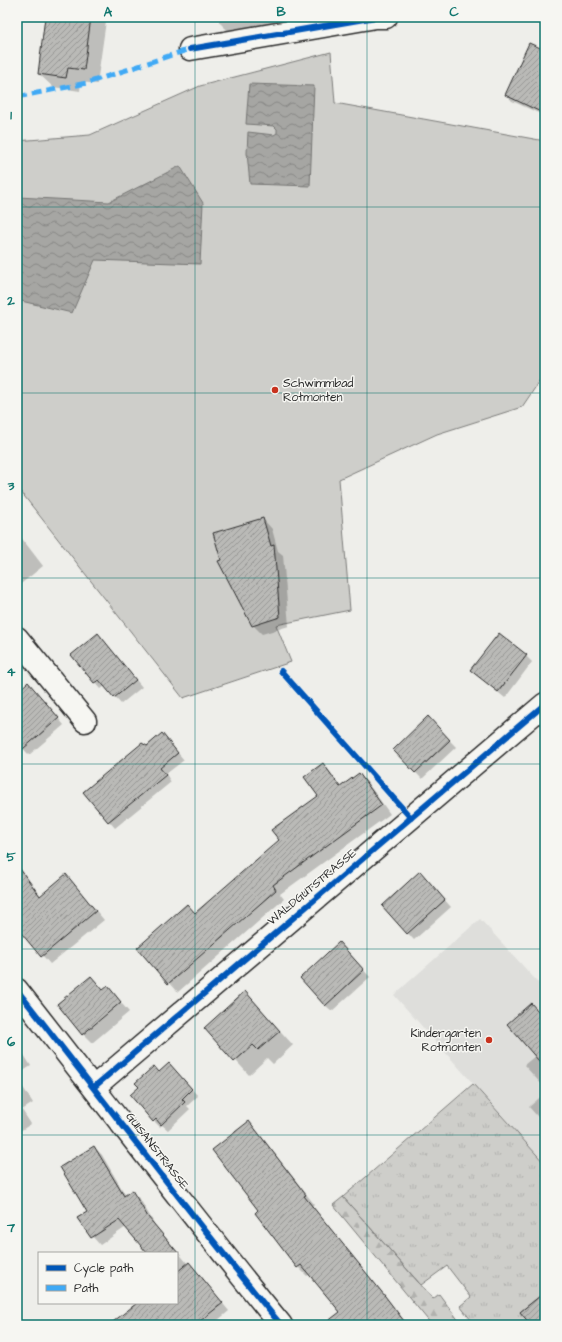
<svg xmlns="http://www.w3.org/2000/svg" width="562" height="1342" viewBox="0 0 562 1342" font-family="'Architects Daughter',sans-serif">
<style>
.built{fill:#dededb}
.grass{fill:url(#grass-tufts);stroke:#7c7c7a}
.forest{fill:url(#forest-firs);stroke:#7c7c7a}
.garden{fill:#cececa;stroke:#7c7c7a}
.water{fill:url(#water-waves);stroke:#757573}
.shadow{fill:#0003}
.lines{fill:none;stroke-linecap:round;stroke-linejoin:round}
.stream{stroke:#757573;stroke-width:8}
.building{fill:url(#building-hatch);stroke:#2b2b2b}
.minor-casing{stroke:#2b2b2b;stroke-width:25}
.minor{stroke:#f6f6f2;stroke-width:22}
.quiet{stroke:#3fa9f5;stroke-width:5;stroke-dasharray:10 5;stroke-linecap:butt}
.cycleway-casing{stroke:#f6f6f2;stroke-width:8}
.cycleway{stroke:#0057b8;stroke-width:6}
.grid{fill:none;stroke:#0f766e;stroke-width:1;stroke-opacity:0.55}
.poi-dot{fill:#c8321e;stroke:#f6f6f2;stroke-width:1.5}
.labels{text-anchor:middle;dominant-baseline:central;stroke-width:3;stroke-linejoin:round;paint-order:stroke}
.poi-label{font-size:12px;fill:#2b2b2b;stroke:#f6f6f2;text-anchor:start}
.street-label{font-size:12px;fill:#2b2b2b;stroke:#f6f6f2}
.neatline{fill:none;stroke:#0f766e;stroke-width:1.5}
.grid-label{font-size:13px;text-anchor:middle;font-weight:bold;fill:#0f766e}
</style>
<defs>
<pattern id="grass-tufts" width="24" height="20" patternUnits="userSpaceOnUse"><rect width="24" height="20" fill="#cececa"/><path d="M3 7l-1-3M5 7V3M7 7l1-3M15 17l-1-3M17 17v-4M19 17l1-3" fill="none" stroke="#b1b1ae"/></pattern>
<pattern id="forest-firs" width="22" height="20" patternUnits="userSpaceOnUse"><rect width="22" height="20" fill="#cececa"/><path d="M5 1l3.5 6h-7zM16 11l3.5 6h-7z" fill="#b1b1ae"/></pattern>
<pattern id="water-waves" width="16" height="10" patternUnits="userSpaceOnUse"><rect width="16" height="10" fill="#a6a6a3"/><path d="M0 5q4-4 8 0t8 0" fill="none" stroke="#878785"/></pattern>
<pattern id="building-hatch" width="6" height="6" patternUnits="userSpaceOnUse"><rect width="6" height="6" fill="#babab7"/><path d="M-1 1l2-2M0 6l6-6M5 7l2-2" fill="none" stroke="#979795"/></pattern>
</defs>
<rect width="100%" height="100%" fill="#eeeeea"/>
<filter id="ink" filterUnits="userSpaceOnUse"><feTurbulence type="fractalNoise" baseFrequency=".025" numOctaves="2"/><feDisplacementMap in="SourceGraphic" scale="8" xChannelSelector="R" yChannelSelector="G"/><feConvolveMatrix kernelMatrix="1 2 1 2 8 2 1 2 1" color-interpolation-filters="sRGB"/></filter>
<g filter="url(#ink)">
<path class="built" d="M 480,919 L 545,990 L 545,1164 L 394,995 Z"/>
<path class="grass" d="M 473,1084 L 545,1164 L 545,1258 L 540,1262 L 545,1268 L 545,1292 L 520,1312 L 531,1325 L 475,1325 L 460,1306 L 471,1297 L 447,1266 L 421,1285 L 343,1197 Z"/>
<path class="forest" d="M 343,1197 L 433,1299 L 439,1294 L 462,1325 L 432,1325 L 333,1205 Z"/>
<path class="garden" d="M 331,52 L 335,103 L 545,141 L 545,373 L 522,407 L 437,434 L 339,479 L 350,610 L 276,625 L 291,662 L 183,698 L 17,487 L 17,141 L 90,135 L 200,86 Z"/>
<g class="water">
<path d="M 249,84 L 314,86 L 310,186 L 250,184 L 247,153 L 248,132 L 274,135 L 277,133 L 277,129 L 274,126 L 246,124 Z"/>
<path d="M 180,166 L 203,203 L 200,264 L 95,260 L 72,313 L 17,300 L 17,188 L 19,188 L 18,197 L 109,202 Z"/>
</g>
<g class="shadow">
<path d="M 46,17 L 102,17 L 106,21 L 97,84 L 81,82 L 80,91 L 53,87 L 39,74 Z"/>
<path d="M 219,17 L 305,17 L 306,24 L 228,31 L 219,22 Z"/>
<path d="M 545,51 L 545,116 L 512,101 L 506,94 Z"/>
<path d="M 263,519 L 272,529 L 278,551 L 283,555 L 289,626 L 262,634 L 253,625 Z"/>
<path d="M 17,532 L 43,566 L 17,587 Z"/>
<path d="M 98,634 L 142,687 L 121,704 L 105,686 L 101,689 L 95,682 Z"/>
<path d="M 526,656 L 532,662 L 505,698 L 471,670 Z"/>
<path d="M 34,690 L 64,725 L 29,755 L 17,742 L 17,693 Z"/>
<path d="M 428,718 L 456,747 L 422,779 L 394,750 Z"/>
<path d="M 168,741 L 184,760 L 166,774 L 171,782 L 115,828 L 84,792 L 147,747 Z"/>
<path d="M 322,764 L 331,773 L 341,787 L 359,774 L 367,782 L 390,814 L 280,894 L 284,899 L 178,992 L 139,949 L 195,914 L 280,840 L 319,796 Z"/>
<path d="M 17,864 L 41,896 L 66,875 L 104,920 L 50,964 L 17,926 Z"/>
<path d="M 426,879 L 451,907 L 414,940 L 383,906 Z"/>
<path d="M 345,950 L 370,977 L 332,1011 L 325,1005 Z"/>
<path d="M 108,988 L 129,1012 L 92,1043 L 83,1034 L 103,991 Z"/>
<path d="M 245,992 L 293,1045 L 273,1064 L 267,1058 L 249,1075 L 206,1028 Z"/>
<path d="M 545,1020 L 545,1088 L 524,1065 L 535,1056 Z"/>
<path d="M 17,1044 L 31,1066 L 17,1075 Z"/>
<path d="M 175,1071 L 198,1096 L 187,1106 L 190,1109 L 168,1130 L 162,1125 L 160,1127 L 154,1121 Z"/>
<path d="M 17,1078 L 33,1103 L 22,1110 L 31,1124 L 17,1133 Z"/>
<path d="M 545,1093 L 545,1125 L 529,1107 Z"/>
<path d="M 249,1123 L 258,1132 L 314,1204 L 312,1206 L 408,1325 L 342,1325 L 341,1312 L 310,1274 L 307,1276 L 298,1267 L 256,1214 L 260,1210 Z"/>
<path d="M 94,1147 L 102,1155 L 126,1196 L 132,1192 L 140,1199 L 155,1225 L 188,1264 L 196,1271 L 229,1311 L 212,1325 L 134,1325 L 139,1303 L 177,1303 L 177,1253 L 149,1253 L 126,1227 L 100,1245 L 77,1219 L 89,1212 Z"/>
<path d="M 545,1260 L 545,1266 L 542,1262 Z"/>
</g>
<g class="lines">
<path class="stream" d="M 17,19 L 18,17"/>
</g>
<g class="building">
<path d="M 45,17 L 91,17 L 84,70 L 68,68 L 66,78 L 38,74 Z"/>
<path d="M 529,43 L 545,50 L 545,114 L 505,95 Z"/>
<path d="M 263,518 L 271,546 L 274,545 L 280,617 L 252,626 L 218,561 L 221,560 L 213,533 Z"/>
<path d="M 98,633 L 136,680 L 114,698 L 99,680 L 94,683 L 71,655 Z"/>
<path d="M 499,633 L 527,655 L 498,692 L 470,670 Z"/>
<path d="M 28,682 L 59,718 L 17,754 L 17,692 Z"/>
<path d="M 428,716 L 450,740 L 415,773 L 393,750 Z"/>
<path d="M 162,733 L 178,753 L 160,768 L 166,775 L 108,822 L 83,792 L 142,743 L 147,746 Z"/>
<path d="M 323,763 L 340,787 L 359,773 L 382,805 L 273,885 L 276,890 L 168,984 L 137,948 L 187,904 L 195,913 L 279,840 L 271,830 L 318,796 L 304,777 Z"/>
<path d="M 17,865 L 40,896 L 66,874 L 96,911 L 41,957 L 17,928 Z"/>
<path d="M 420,871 L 445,900 L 407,934 L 382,906 Z"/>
<path d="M 339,942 L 364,970 L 325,1006 L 300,978 Z"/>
<path d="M 91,976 L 103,990 L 108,986 L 121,1002 L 82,1035 L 57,1004 Z"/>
<path d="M 245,991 L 280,1031 L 258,1050 L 253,1045 L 234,1062 L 204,1028 Z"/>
<path d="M 531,1003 L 545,1019 L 545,1068 L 507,1024 Z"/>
<path d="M 169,1063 L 192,1089 L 182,1099 L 185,1102 L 161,1125 L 156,1119 L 153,1122 L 130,1095 L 139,1087 L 135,1083 L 154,1066 L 159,1072 Z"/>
<path d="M 249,1121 L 306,1195 L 304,1196 L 385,1296 L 407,1325 L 323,1325 L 340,1312 L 301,1265 L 297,1268 L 255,1213 L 258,1210 L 212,1150 Z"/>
<path d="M 94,1146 L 124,1196 L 132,1190 L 148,1217 L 178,1253 L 147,1253 L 119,1220 L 91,1238 L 77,1218 L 87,1212 L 60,1167 Z"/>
<path d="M 189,1262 L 223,1303 L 195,1325 L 109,1325 L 137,1303 L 177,1303 L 177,1272 Z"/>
<path d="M 545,1292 L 545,1325 L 531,1325 L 520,1312 Z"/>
</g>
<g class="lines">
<g class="minor-casing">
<g id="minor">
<path d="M 190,49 L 376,17 L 386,17"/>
<path d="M 17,638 L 85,721"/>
<path d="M 17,990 C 105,1102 191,1215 281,1325"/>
<path d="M 94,1087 L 545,704"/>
</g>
</g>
<use href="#minor" class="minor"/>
<path class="quiet" d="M 17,97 L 87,83 L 190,49"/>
<g class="cycleway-casing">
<g id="cycleway">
<path d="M 190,49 L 376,17 L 386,17"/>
<path d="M 281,671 L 411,818"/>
<path d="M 17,990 C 105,1102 191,1215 281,1325"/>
<path d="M 94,1087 L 545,704"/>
</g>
</g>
<use href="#cycleway" class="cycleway"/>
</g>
</g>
<path class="grid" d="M 195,17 L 195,1325M 367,17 L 367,1325M 17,207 L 545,207M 17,393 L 545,393M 17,578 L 545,578M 17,764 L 545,764M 17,949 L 545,949M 17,1135 L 545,1135"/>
<g class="poi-dot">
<circle cx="275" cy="390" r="4"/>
<circle cx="489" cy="1040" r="4"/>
</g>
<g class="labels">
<g class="poi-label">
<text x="283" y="383">Schwimmbad<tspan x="283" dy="14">Rotmonten</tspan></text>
<text x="481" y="1033" text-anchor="end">Kindergarten<tspan x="481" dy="14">Rotmonten</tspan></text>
</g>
<g class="street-label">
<text transform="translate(312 887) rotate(-40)">WALDGUTSTRASSE</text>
<text transform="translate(157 1151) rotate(52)">GUISANSTRASSE</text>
</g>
</g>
<rect width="562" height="1342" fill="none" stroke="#f6f6f2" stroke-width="44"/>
<rect x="38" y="1252" width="140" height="52" fill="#f6f6f2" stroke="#a5a5a2"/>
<rect x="46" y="1265" width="20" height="6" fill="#0057b8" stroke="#a5a5a2"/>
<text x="74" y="1272" font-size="12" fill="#2b2b2b">Cycle path</text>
<rect x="46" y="1285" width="20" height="6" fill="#3fa9f5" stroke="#a5a5a2"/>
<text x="74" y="1292" font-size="12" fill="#2b2b2b">Path</text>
<rect x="22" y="22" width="518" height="1298" class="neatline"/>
<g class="grid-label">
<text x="108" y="16">A</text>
<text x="281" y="16">B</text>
<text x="454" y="16">C</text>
<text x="11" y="119">1</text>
<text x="11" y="305">2</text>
<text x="11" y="490">3</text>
<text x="11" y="676">4</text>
<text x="11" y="861">5</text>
<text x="11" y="1046">6</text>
<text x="11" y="1232">7</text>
</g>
</svg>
